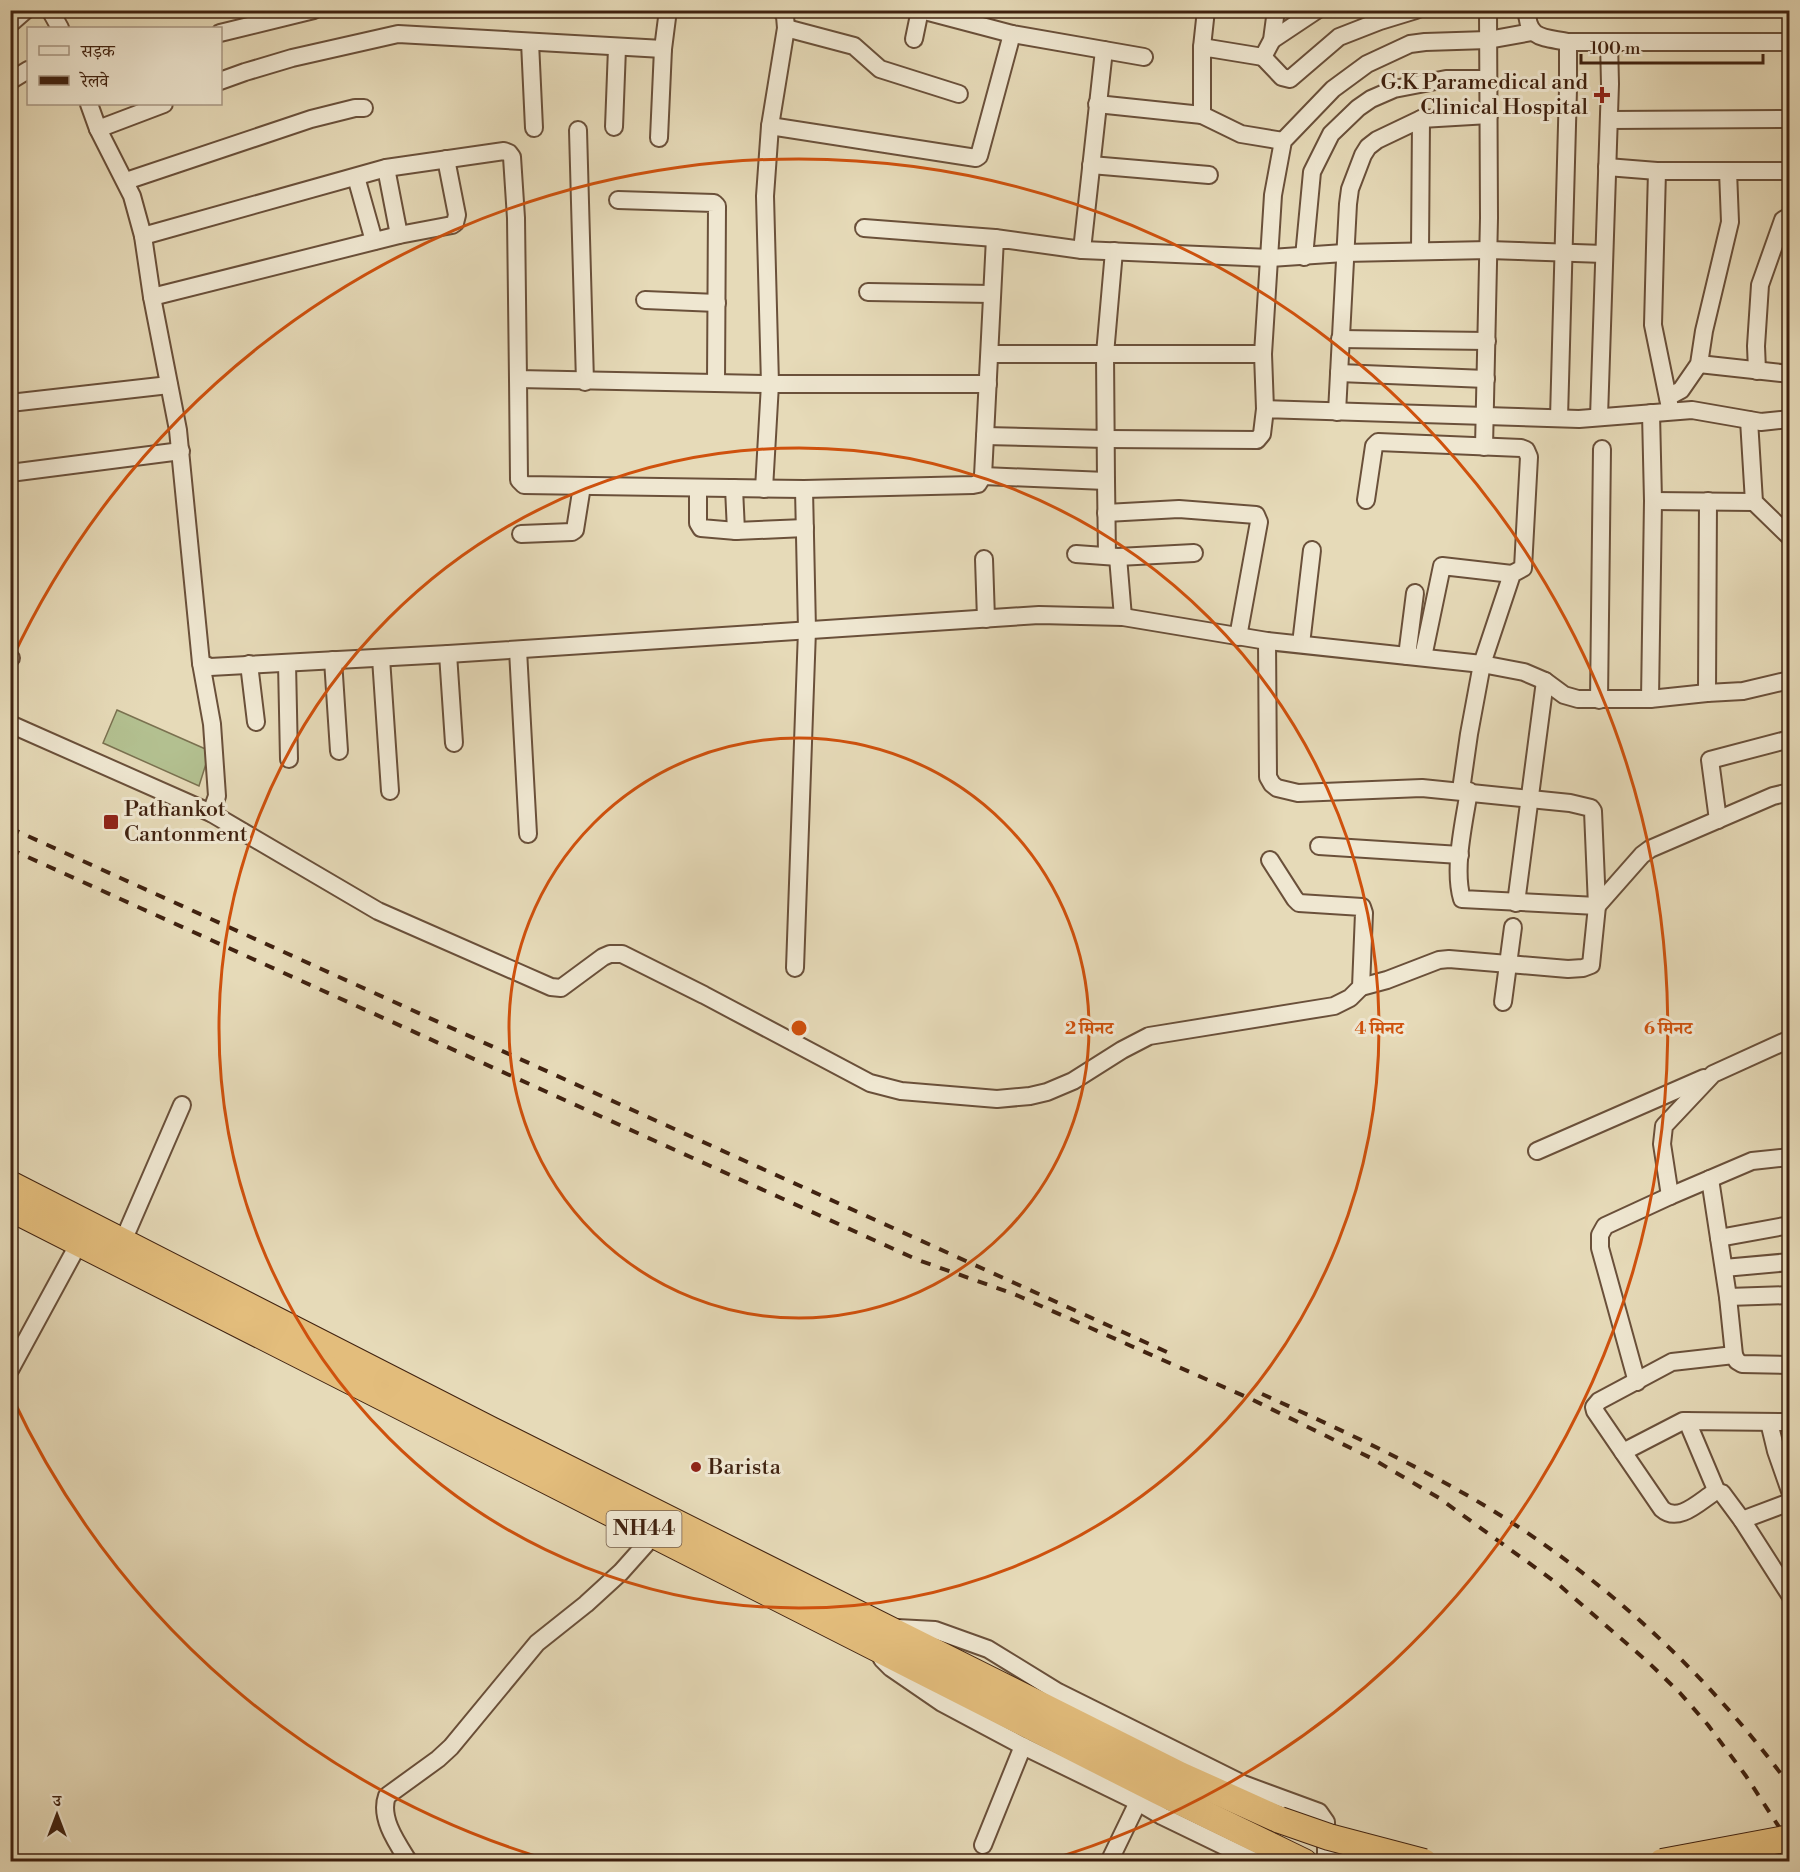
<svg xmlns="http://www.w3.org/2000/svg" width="1800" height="1872" viewBox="0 0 1800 1872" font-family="'Libre Bodoni','Noto Serif Devanagari',serif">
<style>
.green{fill:#b3c090;stroke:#7a7150;stroke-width:1.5}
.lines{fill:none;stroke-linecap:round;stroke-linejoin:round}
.minor-casing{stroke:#6a503a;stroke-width:20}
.highway-casing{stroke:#402210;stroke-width:28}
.minor{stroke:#efe7d1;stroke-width:16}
.highway{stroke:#e3bd7c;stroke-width:26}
.rail{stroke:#402210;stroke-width:4;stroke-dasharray:10 10;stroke-linecap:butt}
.highway-bridge-casing{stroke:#402210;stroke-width:28;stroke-linecap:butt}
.highway-bridge{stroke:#e3bd7c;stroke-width:26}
.ring{fill:none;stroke:#cf510d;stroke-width:3}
.poi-dot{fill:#8f2418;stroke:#efe7d1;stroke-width:2}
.labels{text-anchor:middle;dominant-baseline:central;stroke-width:6;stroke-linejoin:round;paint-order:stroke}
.shield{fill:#efe7d1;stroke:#745d4a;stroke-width:1.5}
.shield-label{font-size:21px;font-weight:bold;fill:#402210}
.poi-label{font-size:22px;fill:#402210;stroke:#efe7d1;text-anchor:start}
.centre{fill:#cf510d;stroke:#efe7d1;stroke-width:3}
.ring-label{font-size:18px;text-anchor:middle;font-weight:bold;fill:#cf510d;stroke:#efe7d1;stroke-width:6;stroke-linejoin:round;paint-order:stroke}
</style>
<rect width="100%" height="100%" fill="#e6dab8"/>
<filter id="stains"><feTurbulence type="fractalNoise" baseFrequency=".00333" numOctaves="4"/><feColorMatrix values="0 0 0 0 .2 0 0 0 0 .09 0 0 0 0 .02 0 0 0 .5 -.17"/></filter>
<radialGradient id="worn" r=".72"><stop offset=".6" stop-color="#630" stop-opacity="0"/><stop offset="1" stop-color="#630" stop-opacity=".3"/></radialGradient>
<path class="green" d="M 117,710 L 210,751 L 199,786 L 103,743 Z"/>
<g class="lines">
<g class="minor-casing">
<g id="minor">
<path d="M 50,10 L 60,28"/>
<path d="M 921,10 L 1012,34 L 1144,57"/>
<path d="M 1276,10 L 1272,40 L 1263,57 L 1202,47 L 1202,115 L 1241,134 L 1283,141"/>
<path d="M 1527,10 C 1527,40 1544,37 1568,42 L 1790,42"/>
<path d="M 10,24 L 26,10"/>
<path d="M 786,28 L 854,46 L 880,69 L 959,94"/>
<path d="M 220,33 L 314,10"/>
<path d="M 914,39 L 920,10"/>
<path d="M 1272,40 L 1317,10"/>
<path d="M 530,42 L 534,128"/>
<path d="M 1202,47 L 1206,10"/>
<path d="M 1263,57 L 1282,77 L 1290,79 L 1339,37 L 1380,21 L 1416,10"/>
<path d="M 10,81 L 28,70"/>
<path d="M 220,81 L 245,72 L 292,58 L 398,34 L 663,49"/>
<path d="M 89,104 L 98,129 L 132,196 L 143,236 L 152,297 L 178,430 L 201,663 L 210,667 L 448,654 L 1039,615 L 1123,617 L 1267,641 L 1482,664 L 1524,672 L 1545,681 L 1564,695 L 1578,699 L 1650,699 L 1707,693 L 1743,691 L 1790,680"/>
<path d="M 1097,104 L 1202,115"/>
<path d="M 1609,120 L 1790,119"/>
<path d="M 770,126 L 976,158 L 979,156 L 1012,34"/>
<path d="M 614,127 L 617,48"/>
<path d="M 98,129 L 164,104"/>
<path d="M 578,130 L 585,382"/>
<path d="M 659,138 L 663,49 L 668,10"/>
<path d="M 1091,165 L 1209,175"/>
<path d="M 1607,167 L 1657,171 L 1790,171"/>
<path d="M 386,168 L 399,235"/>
<path d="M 1657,171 L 1653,325 L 1670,408"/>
<path d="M 356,177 L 374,241"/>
<path d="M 126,181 L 311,119 L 355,108 L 364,108"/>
<path d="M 618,200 L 714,203 L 717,206 L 716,383"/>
<path d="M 864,228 L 995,238"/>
<path d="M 143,236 L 386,168 L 504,151 L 509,153 L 512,157 L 516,218 L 518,379 L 770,384 L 988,384"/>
<path d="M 1082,250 L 1104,50"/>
<path d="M 1420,251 L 1421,119"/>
<path d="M 1304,257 L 1312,172 L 1331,134 L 1358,108 L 1371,99 L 1394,89 L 1446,79 L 1488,79"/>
<path d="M 868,292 L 992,294"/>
<path d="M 152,297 L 399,235 L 452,225 L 455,223 L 457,215 L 446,159"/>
<path d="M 645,300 L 717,303"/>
<path d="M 1340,339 L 1487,341"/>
<path d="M 990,354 L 1263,354 L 1273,195 L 1283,141 L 1333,89 L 1367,64 L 1410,44 L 1425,42 L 1488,40 L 1532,32"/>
<path d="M 1263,354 L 1265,409"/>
<path d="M 1699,364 L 1790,374"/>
<path d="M 1757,371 L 1756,346 L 1760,285 L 1783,220 L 1790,216"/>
<path d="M 1339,373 L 1486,379"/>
<path d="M 518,379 L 519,480 L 524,485 L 804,489 L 973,485 L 978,484 L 983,476 L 995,238 L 1082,250 L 1270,258 L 1344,253 L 1489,250 L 1604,254"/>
<path d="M 1668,397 L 1681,390 L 1699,364 L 1704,331 L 1730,222 L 1728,171"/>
<path d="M 10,403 L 169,385"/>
<path d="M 1337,412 L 1348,204 L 1350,189 L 1363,155 L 1368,147 L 1377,140 L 1421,119 L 1489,115"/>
<path d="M 1599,417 L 1610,84 L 1609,42"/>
<path d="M 1559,418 L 1568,89 L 1568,42"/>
<path d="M 1749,420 L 1754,502 L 1790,537"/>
<path d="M 985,436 L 1106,439 L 1257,440 L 1262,434 L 1265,409 L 1579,419 L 1692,410 L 1761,422 L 1790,419"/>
<path d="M 1484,447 L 1489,218 L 1488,10"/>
<path d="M 10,473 L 181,451"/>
<path d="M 983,476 L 1106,481 L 1105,354 L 1114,251"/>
<path d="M 1106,481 L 1107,556"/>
<path d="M 698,488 L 698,523 L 701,528 L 736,531 L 805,528"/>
<path d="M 734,488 L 736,531"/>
<path d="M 764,489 L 770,384 L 765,196 L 770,126 L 786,28 L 785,16 L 781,10"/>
<path d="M 1366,500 L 1374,446 L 1378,442 L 1521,448 L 1526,450 L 1529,457 L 1523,568 L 1512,574 L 1482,664 L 1469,734 L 1461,790"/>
<path d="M 1653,501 L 1754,502"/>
<path d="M 1106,513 L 1179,509 L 1256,515 L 1259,522 L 1238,637"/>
<path d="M 521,534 L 572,532 L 575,530 L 582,486"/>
<path d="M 1076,554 L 1118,557 L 1194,553"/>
<path d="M 1118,557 L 1123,617"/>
<path d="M 984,559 L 986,619"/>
<path d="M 1267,641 L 1268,777 L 1272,784 L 1277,788 L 1298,793 L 1422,788 L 1570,803 L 1591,808 L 1593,811 L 1597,906 L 1591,965 L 1583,968 L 1568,969 L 1449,959 L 1439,960 L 1387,980 L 1361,987"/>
<path d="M 1301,644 L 1312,550"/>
<path d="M 518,650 L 528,834"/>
<path d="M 448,654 L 454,743"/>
<path d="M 1407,656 L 1415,593"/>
<path d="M 10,657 L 11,658"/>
<path d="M 1423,657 L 1442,566 L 1512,574"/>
<path d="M 381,658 L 390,791"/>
<path d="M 333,660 L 339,751"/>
<path d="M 201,663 L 212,724 L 217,796 L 211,813"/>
<path d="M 287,663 L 289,759"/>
<path d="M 249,664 L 256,722"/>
<path d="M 1707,693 L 1708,501"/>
<path d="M 1650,699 L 1653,501 L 1651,413"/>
<path d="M 1599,700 L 1602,449"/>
<path d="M 10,724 L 211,813 L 378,911 L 551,987 L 561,988 L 603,957 L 610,954 L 622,954 L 704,995 L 870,1083 L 901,1091 L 997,1099 L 1030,1096 L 1047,1092 L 1073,1081 L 1122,1050 L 1149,1036 L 1334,1006 L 1350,998 L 1361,987 L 1364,913 L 1362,907 L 1299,903 L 1295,899 L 1270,860"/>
<path d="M 1469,791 C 1464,822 1453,869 1462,899 L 1597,906 L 1642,855 L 1650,849 L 1773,796 L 1790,792"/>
<path d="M 1718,820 L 1710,760 L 1790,739"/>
<path d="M 1319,846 L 1460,855"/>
<path d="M 1516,903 L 1545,681"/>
<path d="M 795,968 L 807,630 L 804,489"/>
<path d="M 1503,1002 L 1513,927"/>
<path d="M 1537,1151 L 1704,1078"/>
<path d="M 1710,1179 L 1728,1297 L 1734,1355 L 1737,1361 L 1742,1364 L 1790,1365"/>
<path d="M 1670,1196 L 1662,1144 L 1664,1126 L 1713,1074 L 1790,1039"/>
<path d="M 1719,1238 L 1790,1225"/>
<path d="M 123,1241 L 182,1105"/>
<path d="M 1724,1268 L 1790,1262"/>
<path d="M 1728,1297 L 1790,1295"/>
<path d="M 1734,1355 L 1672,1362 L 1599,1401 L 1594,1407 L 1595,1411 L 1662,1509 C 1678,1523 1698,1503 1713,1493 L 1717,1492 L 1722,1493 L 1742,1520 L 1790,1595"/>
<path d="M 10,1370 L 79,1243"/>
<path d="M 1637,1382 L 1600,1248 L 1600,1235 L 1605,1226 L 1670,1196 L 1752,1161 L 1790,1157"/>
<path d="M 1687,1421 L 1717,1492"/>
<path d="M 1769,1422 L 1776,1451 L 1790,1491"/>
<path d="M 1623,1452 L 1683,1421 L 1790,1422"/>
<path d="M 1742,1520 L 1790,1502"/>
<path d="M 897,1628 L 935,1630 L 988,1649 L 1058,1692 L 1243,1784 L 1319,1812 L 1326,1822 L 1326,1862"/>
<path d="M 882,1659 L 891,1668 L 942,1703 L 1023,1746 L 1138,1802 L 1162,1816 L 1257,1862"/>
<path d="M 983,1845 L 1023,1746"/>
<path d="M 1326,1856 L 1353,1862"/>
<path d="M 409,1862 C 397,1843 379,1818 387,1796 L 438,1759 L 451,1747 L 537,1643 L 586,1604 L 621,1572 L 654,1535"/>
<path d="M 1109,1862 L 1138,1802"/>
</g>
</g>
<g class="highway-casing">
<g id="highway">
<path d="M 10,1184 L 491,1430 L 1180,1775 L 1280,1820"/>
<path d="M 10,1208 L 1160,1792 L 1304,1862"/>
</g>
</g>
<use href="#minor" class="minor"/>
<use href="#highway" class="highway"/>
<g class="rail">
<path d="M 10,828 L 1169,1353"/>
<path d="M 10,849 L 918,1260 L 1014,1294 L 1253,1400 L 1371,1458 L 1439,1498 L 1558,1584 L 1648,1662 L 1680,1693 L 1708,1725 L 1746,1776 L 1790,1844"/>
<path d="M 1262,1394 C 1324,1422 1387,1451 1447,1484 C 1581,1557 1700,1663 1790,1786"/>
</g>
<g class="highway-bridge-casing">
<g id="highway-bridge">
<path d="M 1280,1820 L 1329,1837 L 1424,1862"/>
<path d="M 1662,1862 L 1790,1838"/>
</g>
</g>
<use href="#highway-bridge" class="highway-bridge"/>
</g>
<g class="ring">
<circle cx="799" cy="1028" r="290"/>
<circle cx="799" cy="1028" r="580"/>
<path d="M552 1861A869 869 0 0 1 11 1395M11 661A869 869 0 1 1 1046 1861"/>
</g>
<g class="poi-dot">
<path d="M1599 86h6v6h6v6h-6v6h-6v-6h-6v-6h6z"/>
<rect x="103" y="814" width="16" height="16" rx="3"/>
<circle cx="696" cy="1467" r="6"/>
</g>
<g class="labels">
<rect class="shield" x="606.5" y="1511" width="75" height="36" rx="4.5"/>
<g class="shield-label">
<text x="644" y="1529">NH44</text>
</g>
<g class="poi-label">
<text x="1588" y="82" text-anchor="end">G.K Paramedical and<tspan x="1588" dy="25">Clinical Hospital</tspan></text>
<text x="124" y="809">Pathankot<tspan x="124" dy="25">Cantonment</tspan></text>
<text x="708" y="1467">Barista</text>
</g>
</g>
<circle cx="799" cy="1028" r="9" class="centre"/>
<g class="ring-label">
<text x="1089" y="1034">2 मिनट</text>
<text x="1379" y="1034">4 मिनट</text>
<text x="1668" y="1034">6 मिनट</text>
</g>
<rect width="1800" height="1872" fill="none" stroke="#e6dab8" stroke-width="36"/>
<rect x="12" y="12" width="1776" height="1848" fill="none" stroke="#402210" stroke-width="3"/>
<rect x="18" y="18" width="1764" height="1836" fill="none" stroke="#402210" stroke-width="1.5"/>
<rect x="27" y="27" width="195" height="78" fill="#efe7d1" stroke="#a99884" stroke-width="1.5"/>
<rect x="39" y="46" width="30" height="9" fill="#efe7d1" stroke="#a99884" stroke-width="1.5"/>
<text x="81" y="57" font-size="18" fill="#402210">सड़क</text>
<rect x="39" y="76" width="30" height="9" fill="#402210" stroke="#a99884" stroke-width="1.5"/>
<text x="81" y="87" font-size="18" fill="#402210">रेलवे</text>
<g transform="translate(57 1815)" stroke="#efe7d1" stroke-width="4.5" paint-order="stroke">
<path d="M0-4.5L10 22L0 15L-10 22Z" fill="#402210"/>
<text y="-9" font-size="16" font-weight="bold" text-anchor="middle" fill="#402210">उ</text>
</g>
<path d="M1581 54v9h182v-9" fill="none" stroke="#402210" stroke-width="3"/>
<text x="1590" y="54" font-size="18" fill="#402210" stroke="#efe7d1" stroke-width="4.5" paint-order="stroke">100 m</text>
<rect width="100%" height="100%" filter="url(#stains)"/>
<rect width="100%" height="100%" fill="url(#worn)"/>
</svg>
